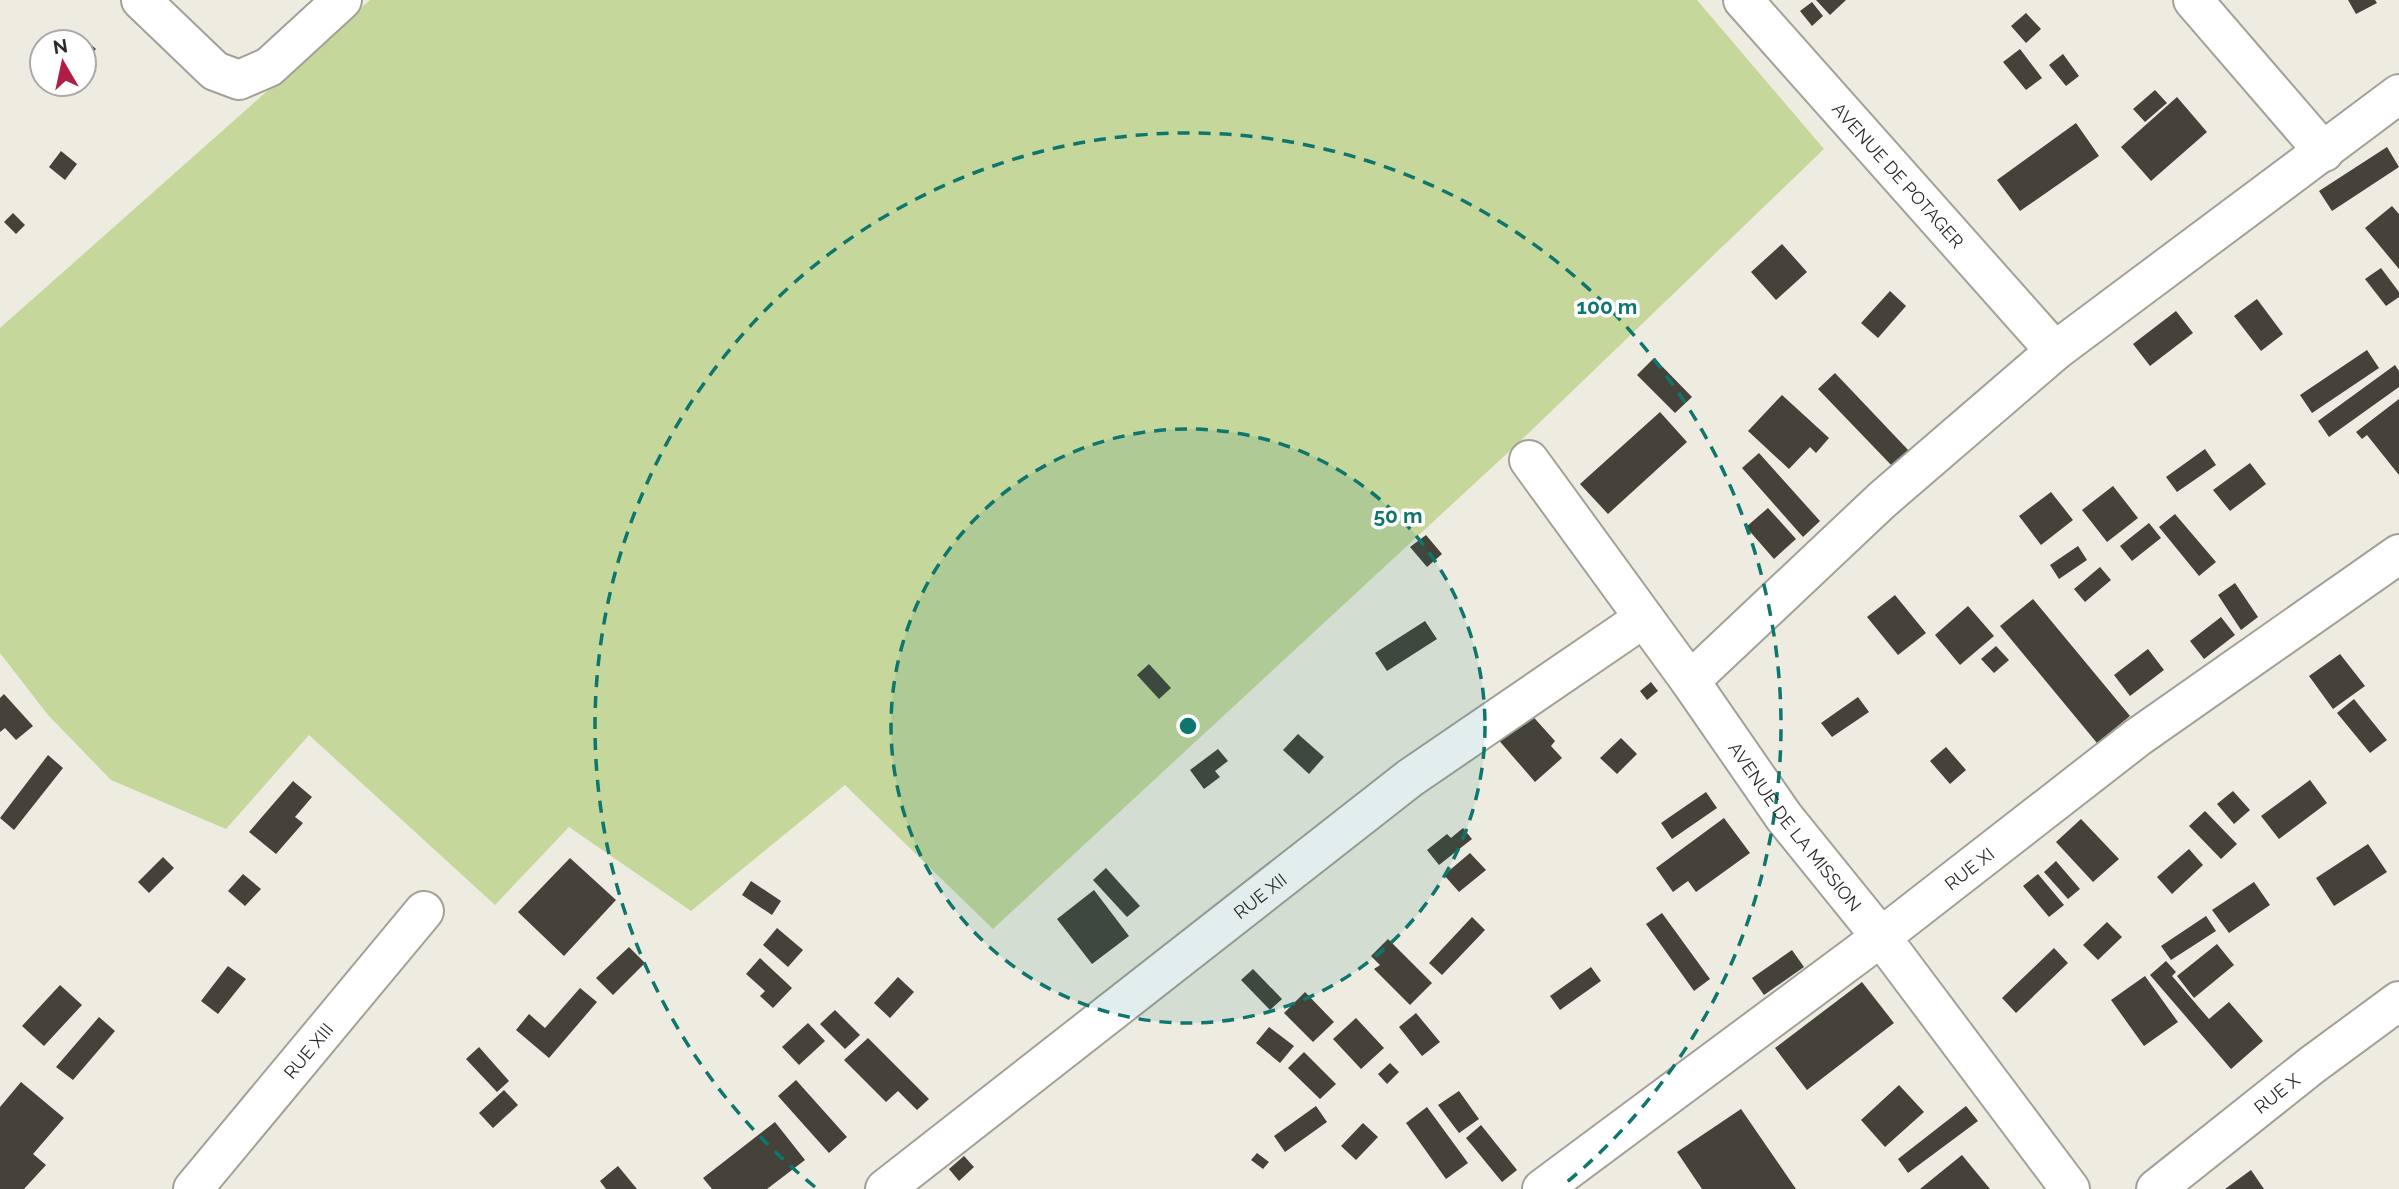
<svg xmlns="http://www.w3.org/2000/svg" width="2399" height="1189" viewBox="0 0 2399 1189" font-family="Raleway,sans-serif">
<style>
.green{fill:#c5d79b}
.building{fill:#444239}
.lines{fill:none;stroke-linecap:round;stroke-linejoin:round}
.minor-casing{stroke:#a3a197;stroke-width:42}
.minor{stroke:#fff;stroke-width:38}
.ring{fill:none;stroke:#0f766e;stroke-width:3.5;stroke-dasharray:12 9}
.labels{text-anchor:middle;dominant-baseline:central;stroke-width:7;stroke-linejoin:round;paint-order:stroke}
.street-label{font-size:18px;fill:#2c2b27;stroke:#fff}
.centre{fill:#0f766e;stroke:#fff;stroke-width:3.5}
.ring-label{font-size:21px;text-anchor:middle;font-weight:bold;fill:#0f766e;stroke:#fff;stroke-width:7;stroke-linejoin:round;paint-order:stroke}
</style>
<rect width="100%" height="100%" fill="#eeece1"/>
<path class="green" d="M 370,0 L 1697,0 L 1824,149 L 1514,447 L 993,929 L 845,785 L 691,911 L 569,827 L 495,905 L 309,735 L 226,829 L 111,780 L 48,715 L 0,653 L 0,328 Z"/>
<g class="building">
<path d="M 1816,0 L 1846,0 L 1830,15 Z"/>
<path d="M 2348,0 L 2375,0 L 2377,3 L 2356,14 Z"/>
<path d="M 1812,2 L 1823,16 L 1812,26 L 1800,11 Z"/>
<path d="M 2026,13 L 2041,29 L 2026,43 L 2011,26 Z"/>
<path d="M 79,34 L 96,49 L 84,61 L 84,42 L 71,42 Z"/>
<path d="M 2020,49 L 2042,78 L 2026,90 L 2003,62 Z"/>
<path d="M 2063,54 L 2079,76 L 2066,86 L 2049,65 Z"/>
<path d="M 2155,90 L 2167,103 L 2145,122 L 2133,109 Z"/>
<path d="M 2177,97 L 2207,132 L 2151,181 L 2121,147 Z"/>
<path d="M 2076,123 L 2099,156 L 2020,211 L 1997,180 Z"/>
<path d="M 2387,147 L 2399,167 L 2332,211 L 2319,191 Z"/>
<path d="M 61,151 L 77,164 L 65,180 L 49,167 Z"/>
<path d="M 2392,206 L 2399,214 L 2399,269 L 2365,228 Z"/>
<path d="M 13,213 L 25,225 L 16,234 L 4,222 Z"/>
<path d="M 1782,244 L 1807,272 L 1776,300 L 1751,272 Z"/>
<path d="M 2381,268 L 2399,292 L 2399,297 L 2386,306 L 2365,279 Z"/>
<path d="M 1890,291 L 1906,306 L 1878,338 L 1861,323 Z"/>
<path d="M 2257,299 L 2283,334 L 2261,351 L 2234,316 Z"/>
<path d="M 2176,311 L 2193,333 L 2150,366 L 2133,344 Z"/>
<path d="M 2367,350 L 2379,368 L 2312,413 L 2300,395 Z"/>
<path d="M 1654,358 L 1692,397 L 1675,413 L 1637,375 Z"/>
<path d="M 2395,365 L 2399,371 L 2399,387 L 2329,437 L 2318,421 Z"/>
<path d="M 1835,373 L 1911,453 L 1894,468 L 1818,389 Z"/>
<path d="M 1782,395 L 1829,438 L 1816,453 L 1810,447 L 1789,469 L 1748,431 Z"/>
<path d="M 2399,399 L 2399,475 L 2367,435 L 2362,439 L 2356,432 Z"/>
<path d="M 1660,412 L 1687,442 L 1608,514 L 1580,484 Z"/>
<path d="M 2205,449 L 2216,465 L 2177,492 L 2166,477 Z"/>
<path d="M 1759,453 L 1820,521 L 1803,537 L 1742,468 Z"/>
<path d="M 2250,463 L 2266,484 L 2230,511 L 2213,490 Z"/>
<path d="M 2113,486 L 2138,518 L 2107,542 L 2082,510 Z"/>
<path d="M 2051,492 L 2073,520 L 2041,545 L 2019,516 Z"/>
<path d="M 1768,508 L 1796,539 L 1774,559 L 1746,527 Z"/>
<path d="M 2175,514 L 2216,562 L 2199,576 L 2159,527 Z"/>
<path d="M 2149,523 L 2161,538 L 2132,561 L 2120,546 Z"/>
<path d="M 1426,535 L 1442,554 L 1427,567 L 1410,547 Z"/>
<path d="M 2078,546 L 2087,560 L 2059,579 L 2050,565 Z"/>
<path d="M 2100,567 L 2111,580 L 2085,602 L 2074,589 Z"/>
<path d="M 2235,583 L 2258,617 L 2241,630 L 2218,595 Z"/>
<path d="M 1895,595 L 1926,633 L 1898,655 L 1867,617 Z"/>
<path d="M 2033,599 L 2130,716 L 2097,743 L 2000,626 Z"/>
<path d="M 1968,606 L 1994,636 L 1960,665 L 1935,635 Z"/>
<path d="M 2221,617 L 2235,635 L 2204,659 L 2190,641 Z"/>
<path d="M 1425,621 L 1437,639 L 1387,671 L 1375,653 Z"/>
<path d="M 1996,646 L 2009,660 L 1994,673 L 1981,659 Z"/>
<path d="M 2148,649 L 2164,670 L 2130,696 L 2114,675 Z"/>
<path d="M 2340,654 L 2365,686 L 2333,709 L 2309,676 Z"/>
<path d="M 1149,664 L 1171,688 L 1159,699 L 1137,675 Z"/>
<path d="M 1651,682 L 1658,691 L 1647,700 L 1640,691 Z"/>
<path d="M 4,694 L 33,726 L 16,740 L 5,728 L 0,732 L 0,698 Z"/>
<path d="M 1858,697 L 1869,712 L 1832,737 L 1821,723 Z"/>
<path d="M 2354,699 L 2387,740 L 2370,753 L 2337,713 Z"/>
<path d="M 1528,711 L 1555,741 L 1551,746 L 1562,758 L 1535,782 L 1496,737 Z"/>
<path d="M 1298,734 L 1324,757 L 1309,774 L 1283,750 Z"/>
<path d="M 1621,738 L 1637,754 L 1617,774 L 1600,758 Z"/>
<path d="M 1946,747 L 1966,770 L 1950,784 L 1930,761 Z"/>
<path d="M 1218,749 L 1228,761 L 1215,771 L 1220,777 L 1204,789 L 1190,770 Z"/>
<path d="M 48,755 L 63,768 L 14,830 L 0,818 Z"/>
<path d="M 2310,780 L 2327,803 L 2279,839 L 2261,816 Z"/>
<path d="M 293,781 L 312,797 L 295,817 L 303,823 L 276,854 L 249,832 Z"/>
<path d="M 2233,791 L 2250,810 L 2234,824 L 2217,804 Z"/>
<path d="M 1706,792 L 1717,808 L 1672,839 L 1661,823 Z"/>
<path d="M 2205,811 L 2237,844 L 2221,859 L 2189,826 Z"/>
<path d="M 1724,818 L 1750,853 L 1696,892 L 1688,881 L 1673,892 L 1656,868 Z"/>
<path d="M 2081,819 L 2119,859 L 2093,882 L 2056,842 Z"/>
<path d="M 1463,828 L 1472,839 L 1439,865 L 1427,850 L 1447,834 L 1451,838 Z"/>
<path d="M 2368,844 L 2387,872 L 2334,906 L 2316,878 Z"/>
<path d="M 2189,849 L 2203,865 L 2172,894 L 2157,877 Z"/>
<path d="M 1470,853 L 1486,870 L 1459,892 L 1444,875 Z"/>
<path d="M 163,857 L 174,868 L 149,893 L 138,882 Z"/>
<path d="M 570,858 L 616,900 L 564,956 L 518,912 Z"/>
<path d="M 2056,861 L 2080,889 L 2068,899 L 2044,872 Z"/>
<path d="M 1106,868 L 1140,906 L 1127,917 L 1093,880 Z"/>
<path d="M 243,874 L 261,889 L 245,906 L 228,891 Z"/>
<path d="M 2038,874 L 2064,905 L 2049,917 L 2023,886 Z"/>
<path d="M 751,881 L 781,901 L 772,915 L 742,895 Z"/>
<path d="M 2254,882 L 2270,905 L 2229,933 L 2212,910 Z"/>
<path d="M 1094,890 L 1129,936 L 1092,964 L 1057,919 Z"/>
<path d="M 1662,913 L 1710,979 L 1694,991 L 1646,924 Z"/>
<path d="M 2206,916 L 2216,931 L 2171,960 L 2161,946 Z"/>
<path d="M 1472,917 L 1485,930 L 1442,975 L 1429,963 Z"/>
<path d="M 2107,922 L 2122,937 L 2098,960 L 2083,945 Z"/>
<path d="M 777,928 L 803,950 L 788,967 L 763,945 Z"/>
<path d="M 1388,939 L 1432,983 L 1410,1005 L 1374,969 L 1380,965 L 1371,956 Z"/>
<path d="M 2217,944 L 2234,965 L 2194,998 L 2177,976 Z"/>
<path d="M 629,947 L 645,963 L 613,995 L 596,978 Z"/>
<path d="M 2054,948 L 2068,963 L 2016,1013 L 2002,998 Z"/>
<path d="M 1792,950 L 1804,967 L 1764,995 L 1752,978 Z"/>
<path d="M 760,958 L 792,988 L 773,1008 L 760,996 L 765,991 L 746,974 Z"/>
<path d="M 2166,961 L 2176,972 L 2172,976 L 2209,1019 L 2229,1002 L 2263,1041 L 2231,1069 L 2150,975 Z"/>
<path d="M 228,966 L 246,979 L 218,1014 L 201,1001 Z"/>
<path d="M 1591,967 L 1601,981 L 1560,1010 L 1550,996 Z"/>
<path d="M 1253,969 L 1282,999 L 1270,1010 L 1241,980 Z"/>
<path d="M 2145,976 L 2178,1022 L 2144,1046 L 2111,1000 Z"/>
<path d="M 898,977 L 914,992 L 890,1018 L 874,1003 Z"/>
<path d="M 1862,982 L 1894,1023 L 1807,1090 L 1775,1048 Z"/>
<path d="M 60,985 L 82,1005 L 44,1046 L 22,1026 Z"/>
<path d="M 580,988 L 597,1002 L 549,1058 L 516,1030 L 529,1014 L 545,1028 Z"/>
<path d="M 1305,992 L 1334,1022 L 1313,1042 L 1284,1013 Z"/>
<path d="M 835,1010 L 860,1035 L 845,1049 L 820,1024 Z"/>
<path d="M 1416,1013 L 1440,1042 L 1422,1056 L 1399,1027 Z"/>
<path d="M 99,1017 L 115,1031 L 73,1080 L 56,1067 Z"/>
<path d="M 1356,1018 L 1384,1048 L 1361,1069 L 1333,1039 Z"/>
<path d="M 808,1023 L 825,1041 L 799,1065 L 782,1047 Z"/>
<path d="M 1269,1027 L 1294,1046 L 1280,1063 L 1256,1043 Z"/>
<path d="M 868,1038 L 929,1099 L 917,1110 L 898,1091 L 886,1102 L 844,1060 Z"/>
<path d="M 479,1047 L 509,1081 L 497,1092 L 466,1059 Z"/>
<path d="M 1304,1052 L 1336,1084 L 1320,1099 L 1288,1068 Z"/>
<path d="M 1390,1063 L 1399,1072 L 1387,1084 L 1378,1074 Z"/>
<path d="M 796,1080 L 847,1137 L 829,1153 L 778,1096 Z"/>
<path d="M 21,1082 L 64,1118 L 33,1154 L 46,1165 L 24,1189 L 0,1189 L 0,1107 Z"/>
<path d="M 1899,1085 L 1924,1112 L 1885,1147 L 1861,1120 Z"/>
<path d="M 504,1090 L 518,1105 L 493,1128 L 479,1113 Z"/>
<path d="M 1459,1091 L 1479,1119 L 1459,1133 L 1438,1105 Z"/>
<path d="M 1316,1106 L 1327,1122 L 1285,1152 L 1274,1136 Z"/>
<path d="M 1966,1106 L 1978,1121 L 1908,1173 L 1898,1159 Z"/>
<path d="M 1427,1107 L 1468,1163 L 1446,1179 L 1406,1123 Z"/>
<path d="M 1741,1109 L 1796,1189 L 1702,1189 L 1677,1152 Z"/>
<path d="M 775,1122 L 805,1160 L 767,1189 L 712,1189 L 703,1178 Z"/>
<path d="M 1363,1123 L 1378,1137 L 1356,1160 L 1341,1146 Z"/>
<path d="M 1481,1125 L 1517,1170 L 1502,1182 L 1466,1138 Z"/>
<path d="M 1257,1153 L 1269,1162 L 1263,1169 L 1251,1160 Z"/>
<path d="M 1962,1155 L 1990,1189 L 1920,1189 Z"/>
<path d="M 964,1156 L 974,1167 L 959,1181 L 949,1169 Z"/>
<path d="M 618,1166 L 637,1189 L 606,1189 L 600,1181 Z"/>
<path d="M 2251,1170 L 2264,1189 L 2225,1189 Z"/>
</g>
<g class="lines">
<g class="minor-casing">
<g id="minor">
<path d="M 141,0 L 215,71 L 239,80 L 269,67 L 342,0"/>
<path id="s1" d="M 1743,0 L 2055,351"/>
<path d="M 2193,0 L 2324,152"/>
<path id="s2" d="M 1529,460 L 1690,681 L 1784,817 L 1881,937 L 2070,1189"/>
<path d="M 1690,681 L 1882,500 L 2055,351 L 2399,94"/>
<path id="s3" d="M 193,1189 L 424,911"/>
<path id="s4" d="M 885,1189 L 1410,778 L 1644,618"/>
<path id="s5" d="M 1542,1189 L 1881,937 L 2138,737 L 2399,554"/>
<path id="s6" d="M 2156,1189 L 2312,1065 L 2399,1001"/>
</g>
</g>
<use href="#minor" class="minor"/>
</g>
<circle cx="1188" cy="726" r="297" fill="#0f766e" fill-opacity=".12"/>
<g class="ring">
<circle cx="1188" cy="726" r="297"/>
<path d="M815 1187A593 593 0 1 1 1561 1187"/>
</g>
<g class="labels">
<g class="street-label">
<text stroke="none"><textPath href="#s1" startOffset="234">AVENUE DE POTAGER</textPath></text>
<text stroke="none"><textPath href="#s2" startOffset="453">AVENUE DE LA MISSION</textPath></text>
<text stroke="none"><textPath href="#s5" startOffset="534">RUE XI</textPath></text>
<text stroke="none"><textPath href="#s4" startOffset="476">RUE XII</textPath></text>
<text stroke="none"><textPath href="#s3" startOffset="180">RUE XIII</textPath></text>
<text stroke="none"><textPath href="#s6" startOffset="154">RUE X</textPath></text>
</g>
</g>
<circle cx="1188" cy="726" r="10" class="centre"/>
<g class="ring-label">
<text x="1607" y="314">100 m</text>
<text x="1398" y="523">50 m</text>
</g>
<g transform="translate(63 63) rotate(351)"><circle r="33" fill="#ffffff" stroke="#abaaa9" stroke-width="2"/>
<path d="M0-5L12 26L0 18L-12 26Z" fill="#b11e45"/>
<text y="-10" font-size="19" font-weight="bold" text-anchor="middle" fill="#2c2b27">N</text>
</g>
</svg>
